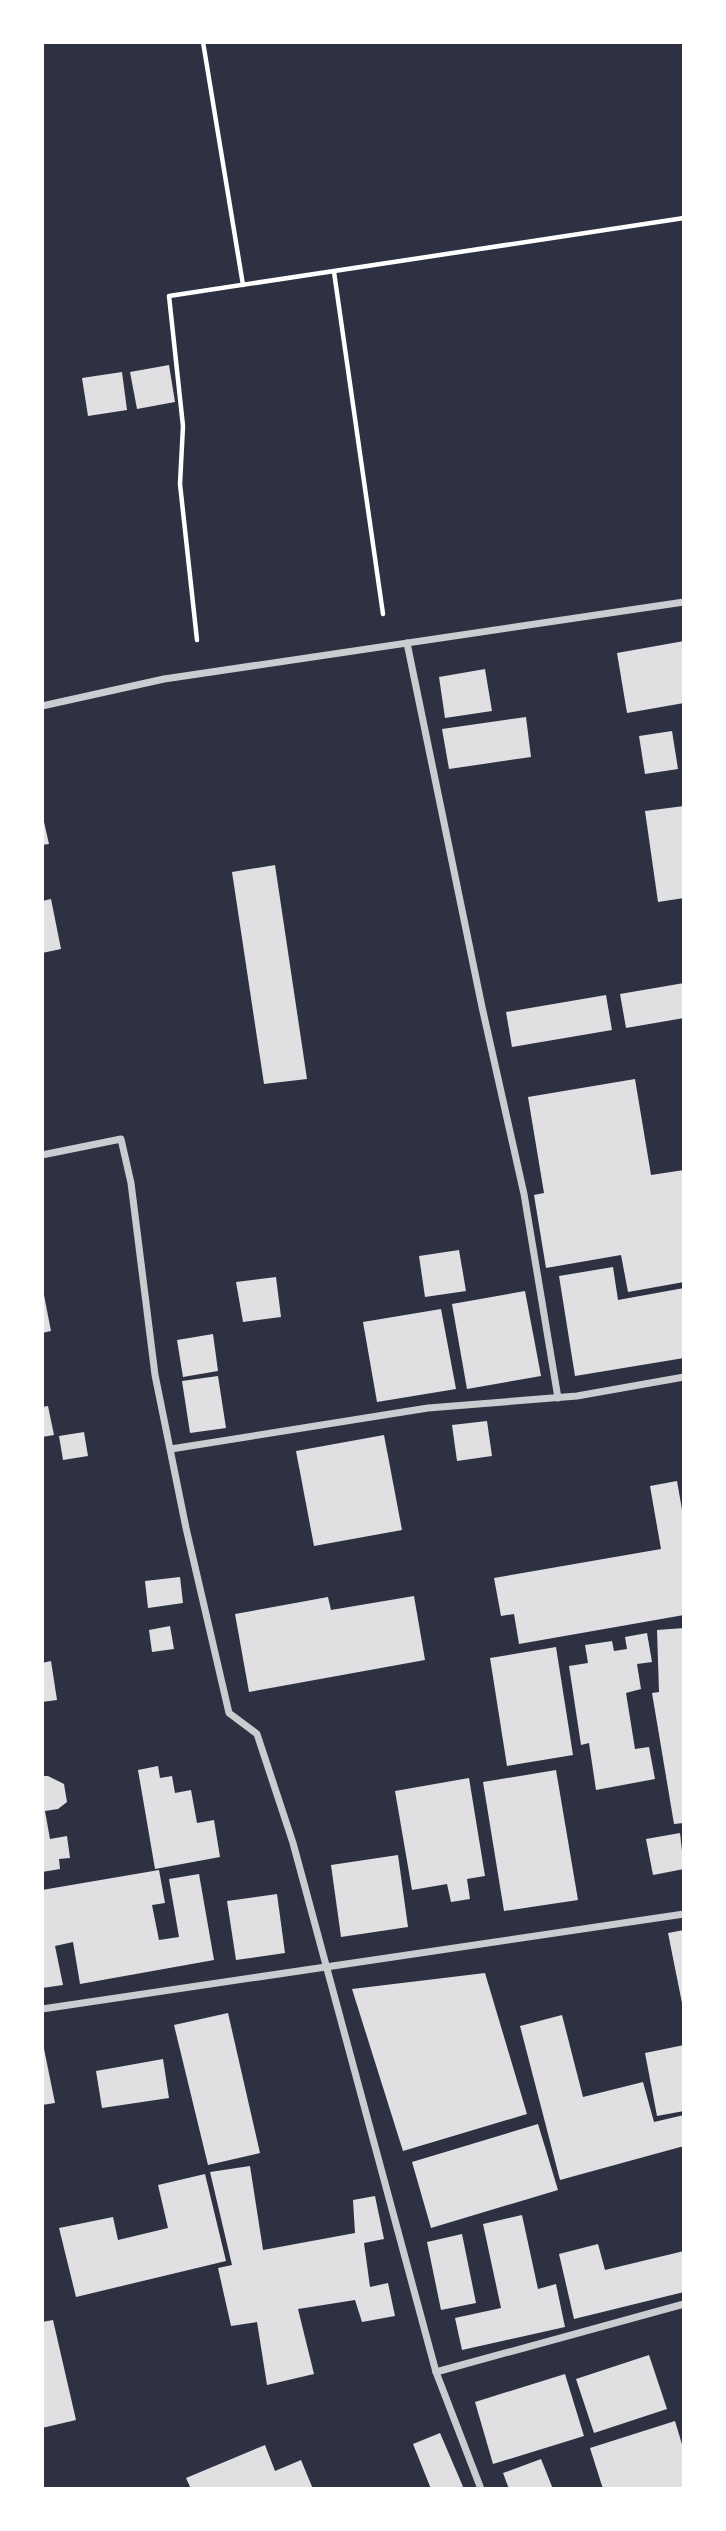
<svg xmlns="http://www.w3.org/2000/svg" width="726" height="2531" viewBox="0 0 726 2531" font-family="Lato,sans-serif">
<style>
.building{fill:#e0e0e3}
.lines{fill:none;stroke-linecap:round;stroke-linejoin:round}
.path{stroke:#fff;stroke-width:4.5}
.minor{stroke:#caccd0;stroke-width:7}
</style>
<rect width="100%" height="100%" fill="#2d3142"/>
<g class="building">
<path d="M 169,365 L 175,402 L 137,409 L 130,372 Z"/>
<path d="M 122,372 L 127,410 L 88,416 L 82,378 Z"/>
<path d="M 684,641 L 684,703 L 627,713 L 617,653 Z"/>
<path d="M 485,669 L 492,711 L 445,718 L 439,677 Z"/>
<path d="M 526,717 L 531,757 L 449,769 L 442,729 Z"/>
<path d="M 672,731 L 678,769 L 645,774 L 639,736 Z"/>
<path d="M 684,806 L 684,898 L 658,902 L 645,811 Z"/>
<path d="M 42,813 L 49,844 L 42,845 Z"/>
<path d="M 275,865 L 307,1079 L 264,1084 L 232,872 Z"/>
<path d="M 51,899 L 61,949 L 42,953 L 42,901 Z"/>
<path d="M 684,983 L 684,1018 L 626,1028 L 620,994 Z"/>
<path d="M 606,995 L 612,1030 L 512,1047 L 506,1012 Z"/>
<path d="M 635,1079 L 651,1175 L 684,1170 L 684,1282 L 628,1292 L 621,1255 L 546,1268 L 534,1195 L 544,1193 L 528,1097 Z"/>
<path d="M 459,1250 L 466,1291 L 425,1297 L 419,1256 Z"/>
<path d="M 613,1267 L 618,1300 L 684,1288 L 684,1358 L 575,1376 L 559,1276 Z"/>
<path d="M 276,1277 L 281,1317 L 243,1322 L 236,1282 Z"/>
<path d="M 42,1285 L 51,1331 L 42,1333 Z"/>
<path d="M 525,1291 L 541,1376 L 467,1389 L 452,1304 Z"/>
<path d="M 441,1309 L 456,1389 L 377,1402 L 363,1322 Z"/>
<path d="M 213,1334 L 218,1371 L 183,1377 L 177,1340 Z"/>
<path d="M 218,1376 L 226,1428 L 190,1433 L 182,1381 Z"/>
<path d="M 48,1406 L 54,1435 L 42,1437 L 42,1407 Z"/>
<path d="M 487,1421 L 492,1456 L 457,1461 L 452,1425 Z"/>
<path d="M 84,1432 L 88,1456 L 63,1460 L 59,1436 Z"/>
<path d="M 384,1435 L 402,1530 L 314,1546 L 296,1451 Z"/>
<path d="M 677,1481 L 684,1521 L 684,1615 L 519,1644 L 514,1614 L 501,1616 L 494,1578 L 661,1549 L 650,1486 Z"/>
<path d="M 180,1577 L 183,1603 L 148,1608 L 145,1581 Z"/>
<path d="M 414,1596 L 425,1660 L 249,1692 L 235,1614 L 328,1597 L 331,1610 Z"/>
<path d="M 170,1626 L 174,1649 L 152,1652 L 149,1630 Z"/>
<path d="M 684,1628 L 684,1823 L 674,1824 L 652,1693 L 659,1692 L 657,1630 Z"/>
<path d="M 647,1633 L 652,1662 L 637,1664 L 641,1689 L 626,1693 L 635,1749 L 649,1747 L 655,1779 L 596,1790 L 589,1743 L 581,1745 L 569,1666 L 588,1663 L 585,1645 L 612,1641 L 614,1651 L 627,1649 L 625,1637 Z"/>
<path d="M 556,1647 L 573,1755 L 507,1766 L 490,1658 Z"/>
<path d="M 51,1661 L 57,1700 L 42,1702 L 42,1663 Z"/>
<path d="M 158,1766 L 160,1778 L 172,1776 L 175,1793 L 191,1790 L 197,1823 L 214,1820 L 220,1857 L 155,1869 L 138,1770 Z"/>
<path d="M 556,1770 L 578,1900 L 504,1911 L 483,1782 Z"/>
<path d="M 42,1776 L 48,1776 L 64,1784 L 67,1802 L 58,1809 L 45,1811 L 50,1839 L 67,1836 L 70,1858 L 59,1859 L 60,1869 L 42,1872 Z"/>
<path d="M 469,1778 L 485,1876 L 467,1879 L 470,1899 L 451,1902 L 447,1884 L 412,1890 L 395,1791 Z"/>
<path d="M 680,1833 L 684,1869 L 653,1875 L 646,1839 Z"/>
<path d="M 398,1855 L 408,1927 L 341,1937 L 331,1865 Z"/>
<path d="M 159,1870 L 165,1903 L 152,1905 L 159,1940 L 179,1937 L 169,1879 L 199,1874 L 214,1960 L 80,1984 L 73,1942 L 55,1946 L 63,1985 L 42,1988 L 42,1890 Z"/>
<path d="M 277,1894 L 285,1953 L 236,1960 L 227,1901 Z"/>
<path d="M 684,1930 L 684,2008 L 683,2008 L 668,1933 Z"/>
<path d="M 485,1973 L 527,2114 L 403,2151 L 352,1989 Z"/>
<path d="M 228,2013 L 260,2153 L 208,2165 L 174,2025 Z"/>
<path d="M 562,2015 L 583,2097 L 643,2082 L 654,2122 L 684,2115 L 684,2146 L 560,2180 L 520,2026 Z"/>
<path d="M 42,2039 L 55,2103 L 42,2105 Z"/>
<path d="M 684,2045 L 684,2111 L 657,2116 L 645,2053 Z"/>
<path d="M 163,2059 L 169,2098 L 102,2108 L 96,2071 Z"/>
<path d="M 538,2124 L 558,2190 L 431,2228 L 412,2162 Z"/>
<path d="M 250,2166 L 263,2250 L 355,2233 L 353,2200 L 375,2196 L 384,2239 L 364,2243 L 370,2287 L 388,2283 L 395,2316 L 362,2322 L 355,2300 L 298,2309 L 314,2374 L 267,2385 L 257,2322 L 231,2326 L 218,2268 L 232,2265 L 210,2172 Z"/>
<path d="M 205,2174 L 226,2261 L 76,2297 L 59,2228 L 113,2217 L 118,2240 L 168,2228 L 158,2185 Z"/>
<path d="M 522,2215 L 538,2289 L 556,2284 L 565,2327 L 462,2350 L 455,2318 L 501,2308 L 483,2224 Z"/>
<path d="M 462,2234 L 476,2303 L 441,2310 L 427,2242 Z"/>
<path d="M 598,2244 L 605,2270 L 684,2251 L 684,2292 L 574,2319 L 559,2254 Z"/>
<path d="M 53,2320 L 76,2420 L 42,2428 L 42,2322 Z"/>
<path d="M 649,2355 L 667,2409 L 594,2433 L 576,2379 Z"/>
<path d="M 565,2374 L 584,2436 L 493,2464 L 475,2402 Z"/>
<path d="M 675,2421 L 684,2451 L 684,2489 L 603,2489 L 590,2448 Z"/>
<path d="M 440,2433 L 464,2489 L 431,2489 L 413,2444 Z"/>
<path d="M 265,2445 L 275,2471 L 301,2460 L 313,2489 L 191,2489 L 186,2478 Z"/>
<path d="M 541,2459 L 553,2489 L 509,2489 L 503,2473 Z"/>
</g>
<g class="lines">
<g class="path">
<path d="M 203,42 L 243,285"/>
<path d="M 334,272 L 383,614"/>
<path d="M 197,640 L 180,484 L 183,426 L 169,296 L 684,218"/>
</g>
<g class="minor">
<path d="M 407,643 L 482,1007 L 524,1194 L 558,1398"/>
<path d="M 42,706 L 164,679 L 684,602"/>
<path d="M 42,1155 L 121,1139 L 131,1183 L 155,1375 L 186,1528 L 229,1713 L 257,1734 L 293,1843 L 436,2372 L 481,2489"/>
<path d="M 171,1449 L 428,1408 L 577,1396 L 684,1377"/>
<path d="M 42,2009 L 684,1914"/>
<path d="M 436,2372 L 684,2304"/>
</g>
</g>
<rect width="726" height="2531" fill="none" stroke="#ffffff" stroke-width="88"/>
</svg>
